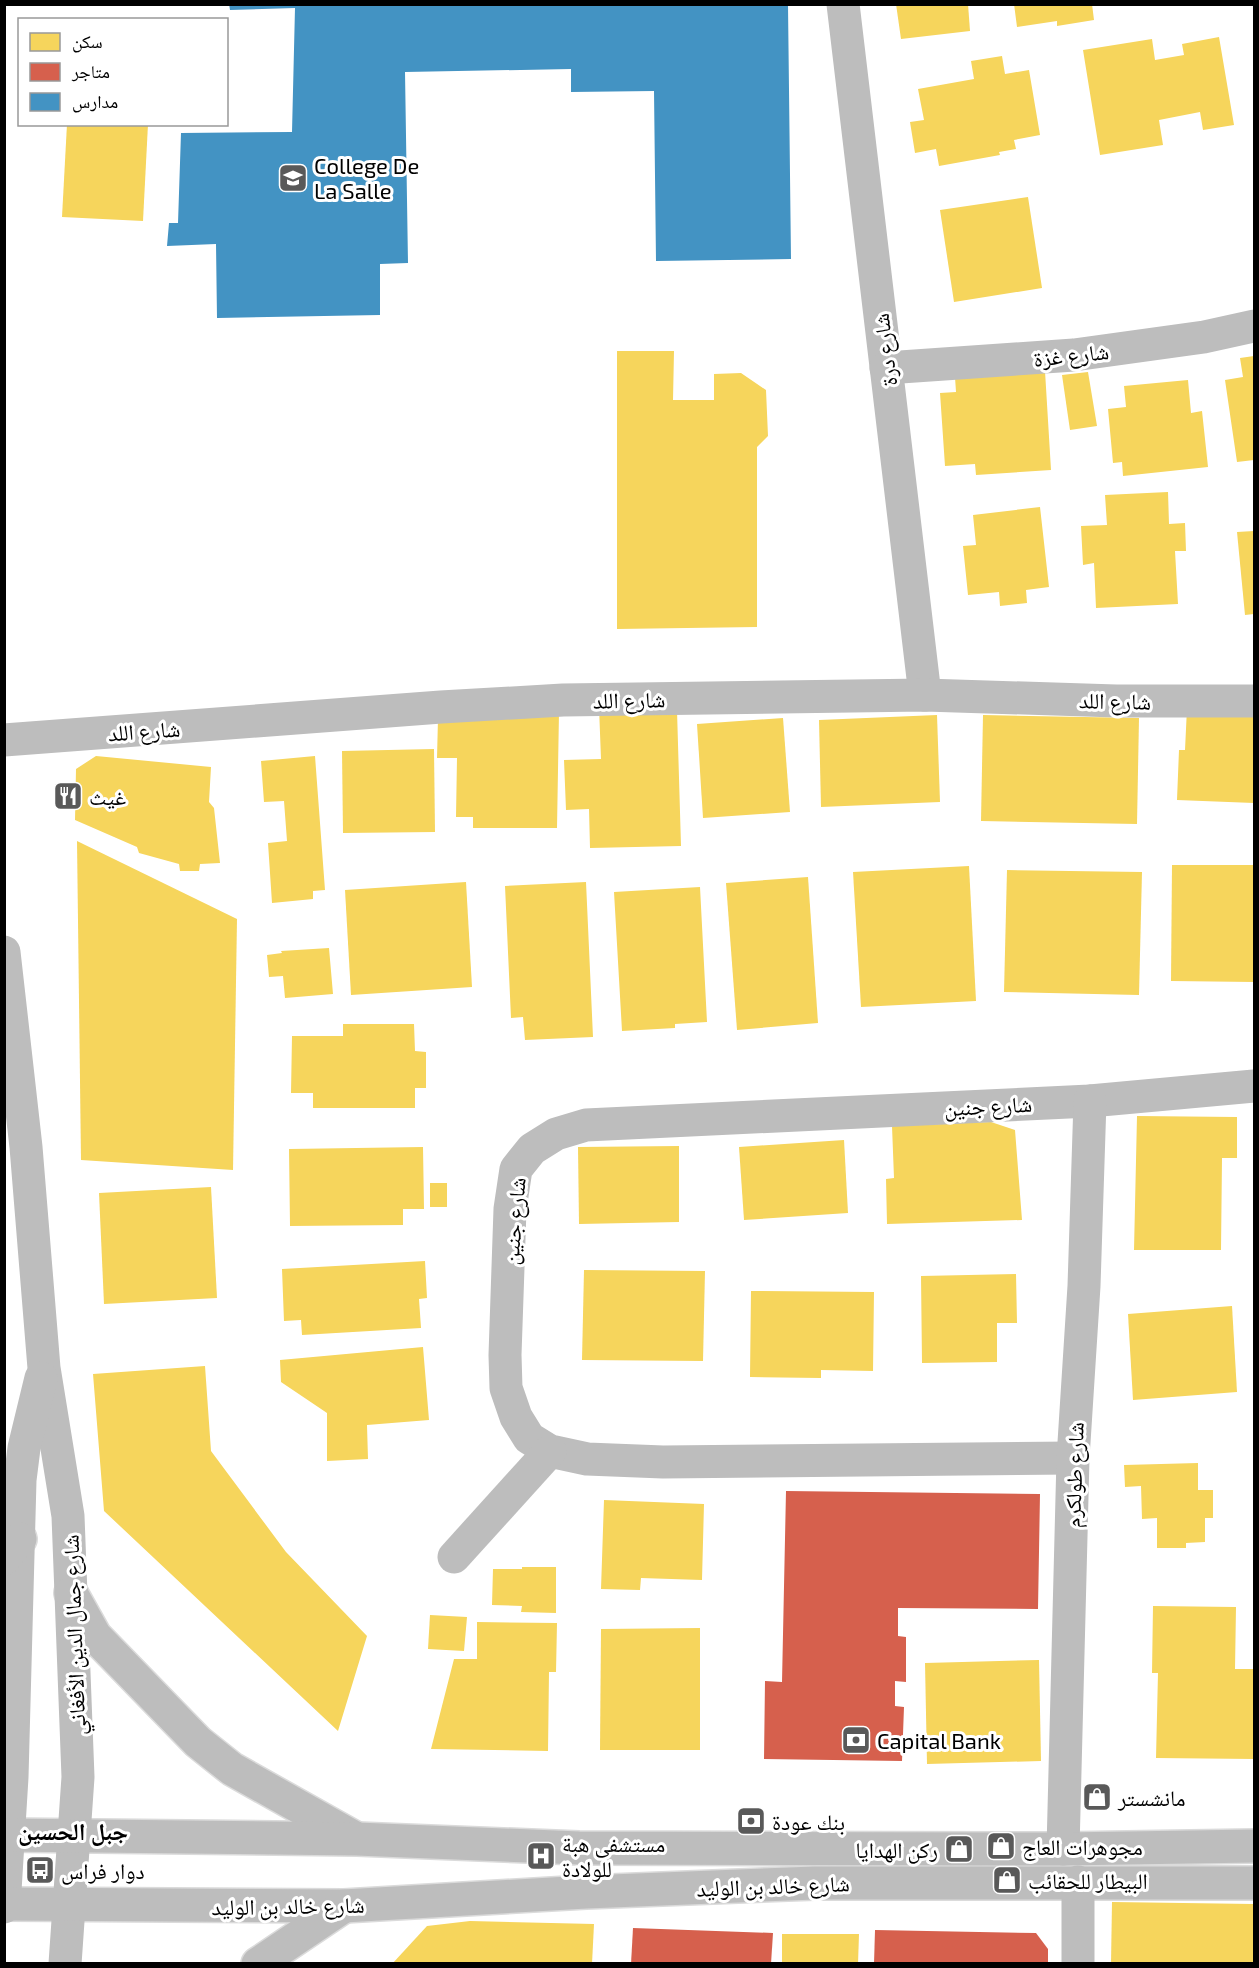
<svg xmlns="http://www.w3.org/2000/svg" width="1259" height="1968" viewBox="0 0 1259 1968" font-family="'Exo 2','Noto Naskh Arabic',sans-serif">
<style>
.homes{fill:#f6d55c}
.shops{fill:#d6604d}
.schools{fill:#4393c3}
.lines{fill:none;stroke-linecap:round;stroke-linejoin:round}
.major-casing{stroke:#dbdbdb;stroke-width:36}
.minor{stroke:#bdbdbd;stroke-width:33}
.major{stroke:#bdbdbd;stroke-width:33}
.labels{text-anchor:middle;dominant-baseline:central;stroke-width:6;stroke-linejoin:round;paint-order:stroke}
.poi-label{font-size:22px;fill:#000;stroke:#fff;text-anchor:start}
.street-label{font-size:22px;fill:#000;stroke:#fff}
.neighbourhood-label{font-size:24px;font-weight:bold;fill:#000;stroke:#fff}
</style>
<rect width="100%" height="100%" fill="#fff"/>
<g class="homes">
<path d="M 896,4 L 968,4 L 970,31 L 901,39 Z"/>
<path d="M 1014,4 L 1092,4 L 1094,20 L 1057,26 L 1057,21 L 1017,27 Z"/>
<path d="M 1219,37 L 1234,125 L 1203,130 L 1200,112 L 1159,120 L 1163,145 L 1100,155 L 1083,50 L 1152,39 L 1155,60 L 1184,55 L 1182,44 Z"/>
<path d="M 1002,56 L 1005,74 L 1029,70 L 1040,135 L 1014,140 L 1016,149 L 999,152 L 1000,155 L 939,166 L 936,149 L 915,153 L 910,122 L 924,120 L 918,89 L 974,79 L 971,61 Z"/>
<path d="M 67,124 L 148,124 L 143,221 L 62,217 Z"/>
<path d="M 1028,197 L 1042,288 L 954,302 L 940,210 Z"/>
<path d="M 617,351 L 674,351 L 673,400 L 714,400 L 714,374 L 741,373 L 766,390 L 768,436 L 757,447 L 757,627 L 617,629 Z"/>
<path d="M 1254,356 L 1254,460 L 1237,462 L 1225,380 L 1243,377 L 1240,358 Z"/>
<path d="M 1045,371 L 1051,470 L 976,475 L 975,464 L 945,466 L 940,393 L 956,392 L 955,377 Z"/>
<path d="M 1088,372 L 1097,426 L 1070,430 L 1062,375 Z"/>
<path d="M 1188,380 L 1191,413 L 1202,411 L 1208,467 L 1123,476 L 1122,462 L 1113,463 L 1108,409 L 1126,407 L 1124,386 Z"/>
<path d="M 1168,492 L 1169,524 L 1185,523 L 1186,551 L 1175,551 L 1178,604 L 1096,608 L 1094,563 L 1083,565 L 1081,526 L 1107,525 L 1105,495 Z"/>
<path d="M 1040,507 L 1049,587 L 1026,590 L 1027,603 L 1000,606 L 999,592 L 968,595 L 963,546 L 976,545 L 973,515 Z"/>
<path d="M 1254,531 L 1254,614 L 1245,615 L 1237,532 Z"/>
<path d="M 599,707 L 677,710 L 681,846 L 590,848 L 589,809 L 566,810 L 564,760 L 601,759 Z"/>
<path d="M 1187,708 L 1254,710 L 1254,803 L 1177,800 L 1179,750 L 1185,750 Z"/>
<path d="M 559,712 L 557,828 L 473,828 L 473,817 L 456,817 L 457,758 L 437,758 L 438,718 Z"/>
<path d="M 937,715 L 940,802 L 821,807 L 819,720 Z"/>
<path d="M 983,715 L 1139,718 L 1137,824 L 981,821 Z"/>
<path d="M 783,718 L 790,812 L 703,818 L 697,724 Z"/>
<path d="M 434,749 L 435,832 L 343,833 L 342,751 Z"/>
<path d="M 96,756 L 211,767 L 209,802 L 214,808 L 220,863 L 200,864 L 199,871 L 180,871 L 179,864 L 139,853 L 137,847 L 75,820 L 76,769 Z"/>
<path d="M 315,756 L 325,890 L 313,891 L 313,899 L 272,903 L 268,843 L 287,841 L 284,801 L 264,802 L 261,761 Z"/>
<path d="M 77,841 L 237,919 L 233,1170 L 81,1160 Z"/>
<path d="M 1172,865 L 1254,865 L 1254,982 L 1171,981 Z"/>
<path d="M 969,866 L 976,1001 L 861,1007 L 853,872 Z"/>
<path d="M 1007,870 L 1142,872 L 1139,995 L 1004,992 Z"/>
<path d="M 808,877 L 818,1023 L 737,1030 L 726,883 Z"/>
<path d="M 466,882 L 472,987 L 351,995 L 345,890 Z"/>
<path d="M 586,882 L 593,1037 L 525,1040 L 523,1017 L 511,1018 L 505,886 Z"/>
<path d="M 700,887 L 707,1022 L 675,1024 L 675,1028 L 622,1031 L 614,892 Z"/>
<path d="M 329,948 L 333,994 L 285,998 L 283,976 L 269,977 L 267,955 L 282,953 L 281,951 Z"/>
<path d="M 343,1024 L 414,1024 L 415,1051 L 426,1052 L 426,1088 L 415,1088 L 415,1108 L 313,1108 L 313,1093 L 291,1093 L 292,1036 L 343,1036 Z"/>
<path d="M 1137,1116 L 1237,1117 L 1237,1158 L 1222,1158 L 1221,1250 L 1134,1250 Z"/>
<path d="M 991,1122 L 1015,1130 L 1022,1220 L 887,1224 L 886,1179 L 894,1178 L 892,1126 Z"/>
<path d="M 844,1140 L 848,1213 L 744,1220 L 739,1147 Z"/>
<path d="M 679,1146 L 679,1222 L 579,1224 L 578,1147 Z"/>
<path d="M 423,1147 L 424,1209 L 403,1209 L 403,1225 L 290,1226 L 289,1149 Z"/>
<rect x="430" y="1183" width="17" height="24"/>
<path d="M 211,1187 L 217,1298 L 104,1304 L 99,1193 Z"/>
<path d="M 425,1261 L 427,1298 L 419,1299 L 421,1328 L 302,1335 L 301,1320 L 284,1321 L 282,1269 Z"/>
<path d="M 584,1270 L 705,1271 L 703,1361 L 582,1360 Z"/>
<path d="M 1016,1274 L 1017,1323 L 997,1323 L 997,1362 L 922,1363 L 921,1276 Z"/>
<path d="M 751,1291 L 874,1292 L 873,1371 L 821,1370 L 821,1378 L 750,1377 Z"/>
<path d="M 1232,1306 L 1237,1392 L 1133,1400 L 1128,1314 Z"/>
<path d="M 423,1347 L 429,1420 L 367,1425 L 368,1459 L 327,1461 L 327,1413 L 281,1382 L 280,1360 Z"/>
<path d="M 205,1366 L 211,1451 L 286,1552 L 367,1636 L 338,1731 L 104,1511 L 93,1374 Z"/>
<path d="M 1198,1463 L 1198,1490 L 1213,1490 L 1213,1518 L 1205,1518 L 1205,1542 L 1186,1543 L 1186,1548 L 1157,1548 L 1157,1518 L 1142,1519 L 1141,1486 L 1125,1487 L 1124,1465 Z"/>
<path d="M 604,1500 L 704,1504 L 702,1580 L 641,1578 L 640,1590 L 601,1589 Z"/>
<path d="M 522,1567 L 556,1567 L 556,1613 L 521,1612 L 522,1606 L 492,1605 L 493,1569 L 522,1569 Z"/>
<path d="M 1153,1606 L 1236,1607 L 1235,1669 L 1254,1669 L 1254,1759 L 1156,1758 L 1158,1673 L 1152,1673 Z"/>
<path d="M 430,1615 L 467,1617 L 464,1651 L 428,1649 Z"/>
<path d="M 477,1622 L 557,1623 L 556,1672 L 549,1672 L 548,1751 L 431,1749 L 454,1659 L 477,1659 Z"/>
<path d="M 700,1628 L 700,1750 L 600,1750 L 601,1629 Z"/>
<path d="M 1039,1660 L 1041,1761 L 927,1764 L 925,1663 Z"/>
<path d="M 1112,1902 L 1254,1904 L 1254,1964 L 1111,1964 Z"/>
<path d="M 470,1921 L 594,1924 L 592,1964 L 392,1964 L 427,1926 Z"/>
<path d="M 782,1934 L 859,1934 L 858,1964 L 782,1964 Z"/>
</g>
<g class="shops">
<path d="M 786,1491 L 1040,1494 L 1038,1609 L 898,1608 L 898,1636 L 906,1637 L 906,1682 L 895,1681 L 895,1706 L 904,1707 L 902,1761 L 764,1759 L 765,1681 L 782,1682 Z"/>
<path d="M 633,1928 L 773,1933 L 771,1964 L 631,1964 Z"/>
<path d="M 875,1930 L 1036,1933 L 1048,1949 L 1048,1964 L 874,1964 Z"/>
</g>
<path class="schools" d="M 229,4 L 360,4 L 360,6 L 457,5 L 788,5 L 791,259 L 656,261 L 654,91 L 571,92 L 571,69 L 405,72 L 408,263 L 380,264 L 380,315 L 217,318 L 216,244 L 167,246 L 169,223 L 178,223 L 181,133 L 292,132 L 295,8 L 230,10 Z"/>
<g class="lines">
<g class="major-casing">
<g id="major">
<path d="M 4,1559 L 20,1539"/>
<path d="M 71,1593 L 95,1636 L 198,1742 L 232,1769 L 353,1837"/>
<path d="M 4,1835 L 357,1839 L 579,1848 L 1063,1849 L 1254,1846"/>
<path d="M 4,1904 L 344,1906 L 586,1892 L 815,1883 L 1254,1883"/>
<path d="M 258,1964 L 344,1906"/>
</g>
</g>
<g class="minor">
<path d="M 843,4 L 925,695"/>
<path d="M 886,368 L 1074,355 L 1204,337 L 1254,326"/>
<path d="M 4,740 L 441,707 L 563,700 L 925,695 L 1116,701 L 1254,701"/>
<path d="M 4,952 L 26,1147 L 44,1368 L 68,1516 L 78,1777 L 65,1964"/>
<path d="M 1073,1458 L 663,1462 L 587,1459 L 550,1451 L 529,1438 L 516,1417 L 506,1388 L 505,1355 L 510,1209 L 516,1169 L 532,1149 L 556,1134 L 586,1125 L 1090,1101 L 1254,1086"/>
<path d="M 454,1557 L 550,1451"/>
<path d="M 1063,1849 L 1073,1458 L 1084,1286 L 1090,1101"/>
<path d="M 4,1907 L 12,1777 L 20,1480 L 24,1448 L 41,1378"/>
<path d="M 1078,1964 L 1078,1882"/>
</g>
<use href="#major" class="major"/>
</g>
<defs>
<g id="school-square" transform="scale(1.5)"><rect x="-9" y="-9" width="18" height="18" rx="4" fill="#595959" stroke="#fff"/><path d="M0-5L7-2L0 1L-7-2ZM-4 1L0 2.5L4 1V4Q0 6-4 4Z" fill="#fff"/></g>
<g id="restaurant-square" transform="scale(1.5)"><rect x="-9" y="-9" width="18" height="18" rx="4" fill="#595959" stroke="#fff"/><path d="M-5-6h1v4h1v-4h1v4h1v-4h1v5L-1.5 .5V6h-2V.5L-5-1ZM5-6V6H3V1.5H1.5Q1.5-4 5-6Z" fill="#fff"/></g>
<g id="bank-square" transform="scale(1.5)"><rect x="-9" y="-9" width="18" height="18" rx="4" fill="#595959" stroke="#fff"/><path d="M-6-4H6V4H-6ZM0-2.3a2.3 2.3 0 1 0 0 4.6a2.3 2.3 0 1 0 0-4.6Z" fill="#fff"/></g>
<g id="shop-square" transform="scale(1.5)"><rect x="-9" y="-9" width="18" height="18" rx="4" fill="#595959" stroke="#fff"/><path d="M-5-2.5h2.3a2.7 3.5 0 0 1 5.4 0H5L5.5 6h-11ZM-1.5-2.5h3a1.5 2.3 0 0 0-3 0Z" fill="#fff"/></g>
<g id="hospital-square" transform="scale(1.5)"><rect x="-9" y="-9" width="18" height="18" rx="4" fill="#595959" stroke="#fff"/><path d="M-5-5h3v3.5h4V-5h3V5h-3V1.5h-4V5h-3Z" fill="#fff"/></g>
<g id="bus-square" transform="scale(1.5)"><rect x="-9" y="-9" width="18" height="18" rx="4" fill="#595959" stroke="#fff"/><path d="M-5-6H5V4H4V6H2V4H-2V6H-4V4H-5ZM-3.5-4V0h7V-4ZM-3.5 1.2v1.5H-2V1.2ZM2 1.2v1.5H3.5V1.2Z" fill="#fff"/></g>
</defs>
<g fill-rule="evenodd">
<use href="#school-square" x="293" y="178"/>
<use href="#restaurant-square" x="68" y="796"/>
<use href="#bank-square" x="856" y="1740"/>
<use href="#shop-square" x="1097" y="1797"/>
<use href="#bank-square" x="751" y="1821"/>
<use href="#shop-square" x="1001" y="1846"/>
<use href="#shop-square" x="959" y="1849"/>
<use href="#hospital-square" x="541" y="1856"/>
<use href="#bus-square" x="40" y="1870"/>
<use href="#shop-square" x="1007" y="1880"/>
</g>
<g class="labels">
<g class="poi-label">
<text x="314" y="165">College De<tspan x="314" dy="25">La Salle</tspan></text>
<text x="89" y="796">غيث</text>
<text x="877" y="1740">Capital Bank</text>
<text x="1118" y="1797">مانشستر</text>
<text x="772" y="1821">بنك عودة</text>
<text x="562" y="1843">مستشفى هبة<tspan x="562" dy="25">للولادة</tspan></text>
<text x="1022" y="1846">مجوهرات العاج</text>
<text x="938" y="1849" text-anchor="end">ركن الهدايا</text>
<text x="61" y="1870">دوار فراس</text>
<text x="1028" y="1880">البيطار للحقائب</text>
</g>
<g class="street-label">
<text transform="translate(884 350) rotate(-97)">شارع درة</text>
<text transform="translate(1071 354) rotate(-6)">شارع غزة</text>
<text transform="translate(629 699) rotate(-1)">شارع اللد</text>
<text transform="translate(1115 700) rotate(1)">شارع اللد</text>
<text transform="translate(144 730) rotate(-4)">شارع اللد</text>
<text transform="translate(988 1105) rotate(-3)">شارع جنين</text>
<text transform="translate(513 1221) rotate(-85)">شارع جنين</text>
<text transform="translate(1073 1475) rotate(-88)">شارع طولكرم</text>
<text transform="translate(73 1635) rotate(-92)">شارع جمال الدين الأفغاني</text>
<text transform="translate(773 1885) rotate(-2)">شارع خالد بن الوليد</text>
<text transform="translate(288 1905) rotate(-1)">شارع خالد بن الوليد</text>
</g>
<g class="neighbourhood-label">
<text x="73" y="1830">جبل الحسين</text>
</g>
</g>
<rect width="1259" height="1968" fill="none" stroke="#000000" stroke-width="12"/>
<rect x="18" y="18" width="210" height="108" fill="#ffffff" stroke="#999999" stroke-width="1.5"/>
<rect x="30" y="33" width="30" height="18" fill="#f6d55c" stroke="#999999" stroke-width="1.5"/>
<text x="72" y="48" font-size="18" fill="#000000">سكن</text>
<rect x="30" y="63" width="30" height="18" fill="#d6604d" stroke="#999999" stroke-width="1.5"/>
<text x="72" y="78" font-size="18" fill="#000000">متاجر</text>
<rect x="30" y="93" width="30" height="18" fill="#4393c3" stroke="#999999" stroke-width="1.5"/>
<text x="72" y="108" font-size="18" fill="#000000">مدارس</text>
</svg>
